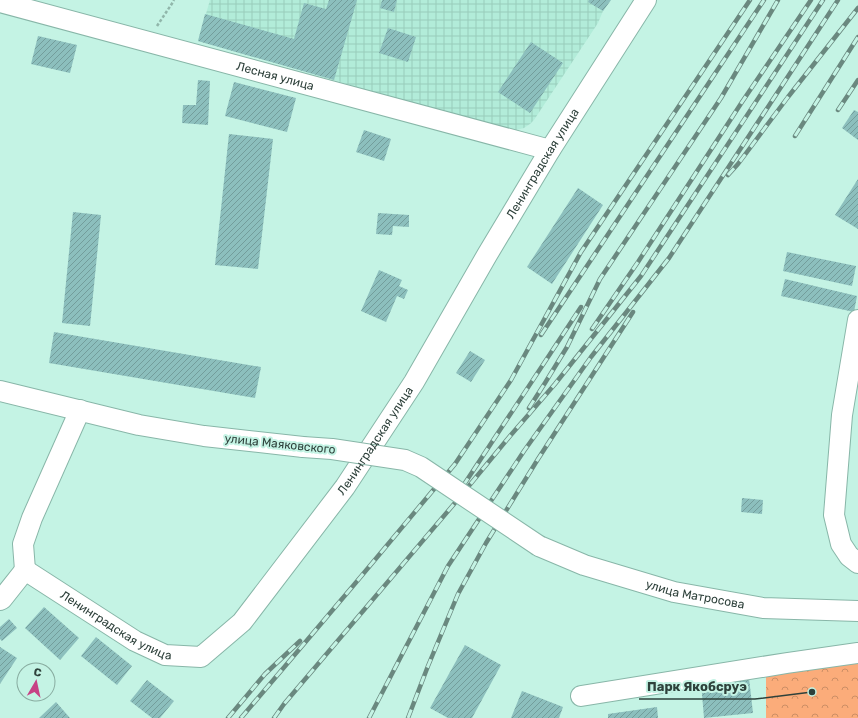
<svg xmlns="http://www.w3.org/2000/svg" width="858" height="718" viewBox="0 0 858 718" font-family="Rubik,sans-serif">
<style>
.industrial{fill:url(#industrial-grid)}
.park{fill:url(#park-crowns)}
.building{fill:url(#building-hatch)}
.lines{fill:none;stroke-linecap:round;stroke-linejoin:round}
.minor-casing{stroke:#88b6a8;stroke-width:22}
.path{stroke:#90b6aa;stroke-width:2.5;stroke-dasharray:3 2;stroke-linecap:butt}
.minor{stroke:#fff;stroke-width:20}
.rail-casing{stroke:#6a887f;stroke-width:4.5}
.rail{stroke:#c4f3e4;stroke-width:3;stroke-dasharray:9;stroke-linecap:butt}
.minor-bridge-casing{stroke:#88b6a8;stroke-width:22;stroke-linecap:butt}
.minor-bridge{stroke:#fff;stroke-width:20}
.labels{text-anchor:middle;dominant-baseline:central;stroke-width:4;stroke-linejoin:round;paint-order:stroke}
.street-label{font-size:12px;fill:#2e413b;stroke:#c4f3e4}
.leader{fill:none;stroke:#2e413b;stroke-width:1.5}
.callout-dot{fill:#2e413b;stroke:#c4f3e4;stroke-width:1.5}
.callout-label{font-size:13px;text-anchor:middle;font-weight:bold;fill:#2e413b;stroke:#c4f3e4;stroke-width:4;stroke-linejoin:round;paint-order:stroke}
</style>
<defs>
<pattern id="industrial-grid" width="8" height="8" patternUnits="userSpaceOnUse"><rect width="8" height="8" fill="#b2ecd9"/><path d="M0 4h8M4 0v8" fill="none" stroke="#9cb"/></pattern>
<pattern id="park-crowns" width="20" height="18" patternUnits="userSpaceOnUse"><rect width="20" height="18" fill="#fbac7a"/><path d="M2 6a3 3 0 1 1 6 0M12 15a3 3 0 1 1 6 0" fill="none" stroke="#cc8e65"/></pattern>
<pattern id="building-hatch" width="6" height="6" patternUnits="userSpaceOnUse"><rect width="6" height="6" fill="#8cbfbd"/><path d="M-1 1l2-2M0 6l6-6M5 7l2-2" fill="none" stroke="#739d9b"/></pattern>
</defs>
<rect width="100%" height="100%" fill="#c4f3e4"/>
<path class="industrial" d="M 210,0 L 611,0 L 603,11 L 598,23 L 534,120 L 530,124 L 524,128 L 516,130 L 504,128 L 363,89 L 334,80 L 198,41 Z"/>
<path class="park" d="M 858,654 L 858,718 L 766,718 L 766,667 Z"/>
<g class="building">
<path d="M 329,0 L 357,0 L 334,80 L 198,41 L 205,14 L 294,39 L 304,3 L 326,9 Z"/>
<path d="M 382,0 L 397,0 L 394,12 L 380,8 Z"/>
<path d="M 589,0 L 611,0 L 603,11 L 588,2 Z"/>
<path d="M 388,28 L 416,37 L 408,62 L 379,53 Z"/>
<path d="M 38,36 L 77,45 L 70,73 L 31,64 Z"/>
<path d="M 531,42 L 563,63 L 530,113 L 498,92 Z"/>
<path d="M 198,80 L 210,81 L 208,125 L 182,123 L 183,105 L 196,105 Z"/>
<path d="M 234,82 L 296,98 L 287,132 L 225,116 Z"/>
<path d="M 854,110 L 858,112 L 858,140 L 842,128 Z"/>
<path d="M 364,130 L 391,139 L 384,161 L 356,152 Z"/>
<path d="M 229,134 L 273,139 L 258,269 L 215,265 Z"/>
<path d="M 858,179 L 858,229 L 835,215 Z"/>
<path d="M 578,188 L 603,205 L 552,284 L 527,267 Z"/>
<path d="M 73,212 L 101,215 L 90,326 L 62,323 Z"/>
<path d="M 378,213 L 409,215 L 409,227 L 393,226 L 392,235 L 376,234 Z"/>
<path d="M 787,252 L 856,266 L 852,286 L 783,271 Z"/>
<path d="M 379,270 L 402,280 L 399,286 L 408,290 L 404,299 L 397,296 L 386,322 L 361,311 Z"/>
<path d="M 785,279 L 857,296 L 854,312 L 781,296 Z"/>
<path d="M 54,332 L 261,367 L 255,398 L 49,363 Z"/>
<path d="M 470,351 L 485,360 L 471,382 L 456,373 Z"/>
<path d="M 742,498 L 763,500 L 762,514 L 741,512 Z"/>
<path d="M 44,607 L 79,638 L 60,660 L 25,628 Z"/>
<path d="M 9,619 L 17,628 L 2,641 L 0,639 L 0,627 Z"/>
<path d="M 96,637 L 132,666 L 117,685 L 81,656 Z"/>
<path d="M 465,645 L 501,665 L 472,718 L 448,718 L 430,708 Z"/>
<path d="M 0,647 L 17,658 L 0,684 Z"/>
<path d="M 749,678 L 753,713 L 704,718 L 701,682 Z"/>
<path d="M 147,680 L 174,701 L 160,718 L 152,718 L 130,701 Z"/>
<path d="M 522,691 L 563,707 L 559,718 L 511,718 Z"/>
<path d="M 56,702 L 70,718 L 39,718 Z"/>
<path d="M 657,707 L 658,718 L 608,718 L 608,714 Z"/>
</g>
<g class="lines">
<g class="minor-casing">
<g id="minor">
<path id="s1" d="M 0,2 L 550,150"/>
<path d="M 858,320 L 842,415 L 834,515 L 841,544 L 849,556 L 858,563"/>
<path d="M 0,391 L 139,425 L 204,436 L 303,447"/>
<path id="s2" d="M 539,546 L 584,565 L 674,592 L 763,608 L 858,611"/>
<path id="s3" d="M 25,570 L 135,641 L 165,655 L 201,657 L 242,622 L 345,487 L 414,382 L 487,255 L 550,150 L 646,0"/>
<path d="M 25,570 L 23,544 L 32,518 L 80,410"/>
<path d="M 0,600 L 2,599 L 25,570"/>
<path d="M 581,696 L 787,663 L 858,653"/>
</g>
</g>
<path class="path" d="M 157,26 L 173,2 L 174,0"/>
<use href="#minor" class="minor"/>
<g class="rail-casing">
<g id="rail">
<path d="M 838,110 L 858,80"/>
<path d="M 795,136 L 858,37"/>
<path d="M 728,175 L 738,164 L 788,97 L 858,8"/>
<path d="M 592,329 L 638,262 L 742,102 L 811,0"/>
<path d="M 541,335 L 764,0"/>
<path d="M 529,408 L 545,383 L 567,347 L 600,279 L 721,98 L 778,0"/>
<path d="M 463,486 L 581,307"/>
<path d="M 228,718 L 265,674 L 300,641"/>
<path d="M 241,718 L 353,586 L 455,464 L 511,380 L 581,252 L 750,0"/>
<path d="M 274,718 L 284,704 L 454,504 L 510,436 L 555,384 L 641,276 L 823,0"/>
<path d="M 369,718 L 448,566 L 524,451 L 591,357 L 669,258 L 838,0"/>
<path d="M 408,718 L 428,666 L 458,594 L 486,543 L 538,459 L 633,312"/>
</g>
</g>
<use href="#rail" class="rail"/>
<g class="minor-bridge-casing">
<path id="minor-bridge" d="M 303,447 L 332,449 L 405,460 L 421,467 L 539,546"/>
</g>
<use href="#minor-bridge" class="minor-bridge"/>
</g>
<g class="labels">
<g class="street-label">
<text stroke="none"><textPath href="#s1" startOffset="285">Лесная улица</textPath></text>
<text stroke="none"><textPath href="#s3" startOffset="803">Ленинградская улица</textPath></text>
<text stroke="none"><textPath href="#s3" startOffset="479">Ленинградская улица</textPath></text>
<text transform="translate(280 444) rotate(6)">улица Маяковского</text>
<text stroke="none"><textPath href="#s2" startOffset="164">улица Матросова</textPath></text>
<text stroke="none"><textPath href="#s3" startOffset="107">Ленинградская улица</textPath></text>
</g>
</g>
<path class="leader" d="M812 692L755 699H639"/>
<circle class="callout-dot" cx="812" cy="692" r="4"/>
<g class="callout-label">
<text x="697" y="691">Парк Якобсруэ</text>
</g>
<g transform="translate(36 682) rotate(9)"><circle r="19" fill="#c4f3e4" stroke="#88aca0"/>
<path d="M0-3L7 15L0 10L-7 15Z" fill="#c74285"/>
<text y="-6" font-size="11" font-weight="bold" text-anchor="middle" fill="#2e413b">С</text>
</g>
</svg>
